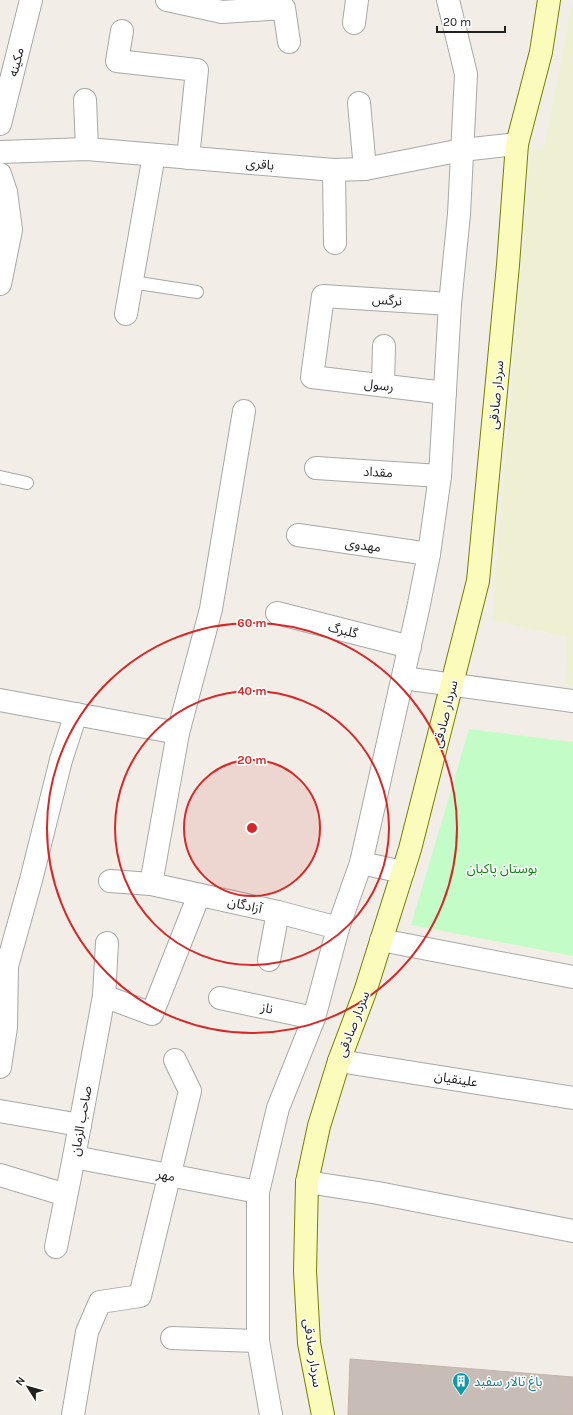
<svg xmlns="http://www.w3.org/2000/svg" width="573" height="1415" viewBox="0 0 573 1415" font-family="Karla,'Noto Sans Arabic',sans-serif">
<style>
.farmland{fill:#eff0d3}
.park{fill:#c4fcc7}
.building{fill:#c7bdb6;stroke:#c4b4a9}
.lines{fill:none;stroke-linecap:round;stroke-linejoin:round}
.lane-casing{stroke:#a8a8a8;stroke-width:14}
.street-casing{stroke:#a8a8a8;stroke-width:24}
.secondary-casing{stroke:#767f01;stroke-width:24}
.lane{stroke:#fff;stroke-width:12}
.street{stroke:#fff;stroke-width:22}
.secondary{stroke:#fbfcbb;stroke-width:22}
.ring{fill:none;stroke:#d62828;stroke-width:2}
.labels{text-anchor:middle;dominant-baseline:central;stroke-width:3;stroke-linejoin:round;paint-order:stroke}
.street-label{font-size:13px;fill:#212121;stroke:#fff}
.park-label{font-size:13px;fill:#08860d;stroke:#fff}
.culture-label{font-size:13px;fill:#0d838f;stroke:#fff;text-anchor:start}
.centre{fill:#d62828;stroke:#fff;stroke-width:2}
.ring-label{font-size:12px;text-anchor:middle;font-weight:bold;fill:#d62828;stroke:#fff;stroke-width:3;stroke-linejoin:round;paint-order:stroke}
</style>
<rect width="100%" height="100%" fill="#f2eee7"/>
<path class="farmland" d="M 573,0 L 573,686 L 565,685 L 567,637 L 492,620 L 531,151 L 544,148 Z"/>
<path class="park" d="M 469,729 L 573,742 L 573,956 L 411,925 Z"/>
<path class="building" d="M 350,1359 L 573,1377 L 573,1415 L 348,1415 Z"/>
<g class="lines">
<g class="lane-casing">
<g id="lane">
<path d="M 132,282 L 197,292"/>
<path d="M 0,477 L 27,483"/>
</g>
</g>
<g class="street-casing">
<g id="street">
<path d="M 167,0 L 222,12 L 284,8 L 289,42"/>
<path d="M 354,23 L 357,0"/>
<path d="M 122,31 L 117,61 L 197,70 L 188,158"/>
<path d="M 85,100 L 87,149"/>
<path d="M 359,103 L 365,169"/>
<path d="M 0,124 L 31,0"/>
<path d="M 0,152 L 87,149 L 334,170 L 365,169 L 462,150 L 517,144"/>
<path d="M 334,170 L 335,243"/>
<path d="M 0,174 L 6,192 L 11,230 L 0,284"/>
<path d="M 126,314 L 154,155"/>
<path d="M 383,385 L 384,346"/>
<path d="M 445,393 L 312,377 L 323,296 L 450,304"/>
<path d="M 316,468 L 440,476"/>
<path d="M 298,535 L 429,554"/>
<path d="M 277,613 L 410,647"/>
<path d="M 403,678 L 573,701"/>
<path d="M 0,700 L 178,733"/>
<path d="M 361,863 L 403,872"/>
<path d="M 110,881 L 151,884 L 278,912 L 338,928"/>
<path d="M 151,884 L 178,733 L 211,609 L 244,411"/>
<path d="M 381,940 L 573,977"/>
<path d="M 107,943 L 104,996 L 152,1014 L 199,895"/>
<path d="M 269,960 L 278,912"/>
<path d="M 220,998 L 314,1018"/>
<path d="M 339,1061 L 573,1098"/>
<path d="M 0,1067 L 6,1027 L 7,966 L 31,880 L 61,760 L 76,714"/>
<path d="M 0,1111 L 80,1125"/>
<path d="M 74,1157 L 258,1192"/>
<path d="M 0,1175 L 66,1195"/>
<path d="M 307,1182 L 378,1193 L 573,1231"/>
<path d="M 56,1247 L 74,1157 L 104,996"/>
<path d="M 172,1338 L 258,1341"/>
<path d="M 73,1415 L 87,1332 L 100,1302 L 140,1296 L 190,1091 L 175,1060"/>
<path d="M 271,1415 L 258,1341 L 258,1192 L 278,1108 L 314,1018 L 338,928 L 361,863 L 418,609 L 429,554 L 440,476 L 450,304 L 459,214 L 466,74 L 448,0"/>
</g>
</g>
<g class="secondary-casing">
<path id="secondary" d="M 323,1415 L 309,1343 L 305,1271 L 307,1182 L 319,1126 L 339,1061 L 365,992 L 410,849 L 478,581 L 508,265 L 517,144 L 541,52 L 549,0"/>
</g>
<use href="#lane" class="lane"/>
<use href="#street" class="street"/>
<use href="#secondary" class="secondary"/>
</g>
<circle cx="252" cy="828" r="68" fill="#d62828" fill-opacity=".12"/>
<g class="ring">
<circle cx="252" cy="828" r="68"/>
<circle cx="252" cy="828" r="137"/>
<circle cx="252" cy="828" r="205"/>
</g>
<defs>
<g id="building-pin" transform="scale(0.9)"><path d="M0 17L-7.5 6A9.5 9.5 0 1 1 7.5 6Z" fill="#0f9aa8" stroke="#fff"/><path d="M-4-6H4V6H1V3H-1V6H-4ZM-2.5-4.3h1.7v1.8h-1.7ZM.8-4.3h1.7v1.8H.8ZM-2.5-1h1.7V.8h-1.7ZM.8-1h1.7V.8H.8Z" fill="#fff"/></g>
</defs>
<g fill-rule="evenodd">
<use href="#building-pin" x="461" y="1381"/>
</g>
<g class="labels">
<g class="street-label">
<text transform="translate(16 62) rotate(-76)">مکینه</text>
<text transform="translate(260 164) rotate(5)">باقری</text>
<text transform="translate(387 300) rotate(4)">نرگس</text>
<text transform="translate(379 385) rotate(7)">رسول</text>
<text transform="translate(496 395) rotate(-85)">سردار صادقی</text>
<text transform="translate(378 472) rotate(3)">مقداد</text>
<text transform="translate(363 545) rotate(8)">مهدوی</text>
<text transform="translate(343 630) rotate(14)">گلبرگ</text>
<text transform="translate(445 714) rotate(-76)">سردار صادقی</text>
<text transform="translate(245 905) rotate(13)">آزادگان</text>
<text transform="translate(267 1008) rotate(12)">ناز</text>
<text transform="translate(353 1024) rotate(-69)">سردار صادقی</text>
<text transform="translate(456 1079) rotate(9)">علینقیان</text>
<text transform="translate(81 1121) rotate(-80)">صاحب الزمان</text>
<text transform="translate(166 1175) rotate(11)">مهر</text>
<text transform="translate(313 1353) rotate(82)">سردار صادقی</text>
</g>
<g class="park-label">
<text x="502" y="868">بوستان پاکبان</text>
</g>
<g class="culture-label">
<text x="474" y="1381">باغ تالار سفید</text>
</g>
</g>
<circle cx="252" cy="828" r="6" class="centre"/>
<g class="ring-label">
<text x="252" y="627">60 m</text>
<text x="252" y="695">40 m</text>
<text x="252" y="764">20 m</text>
</g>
<g transform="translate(28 1387) rotate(307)" stroke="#ffffff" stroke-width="3" paint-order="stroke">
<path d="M0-3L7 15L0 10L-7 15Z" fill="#212121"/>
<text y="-6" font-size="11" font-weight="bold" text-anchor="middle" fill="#212121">N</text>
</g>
<path d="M437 26v6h68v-6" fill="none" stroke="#212121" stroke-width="2"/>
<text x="443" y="26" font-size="12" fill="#212121" stroke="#ffffff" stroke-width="3" paint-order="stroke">20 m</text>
</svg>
